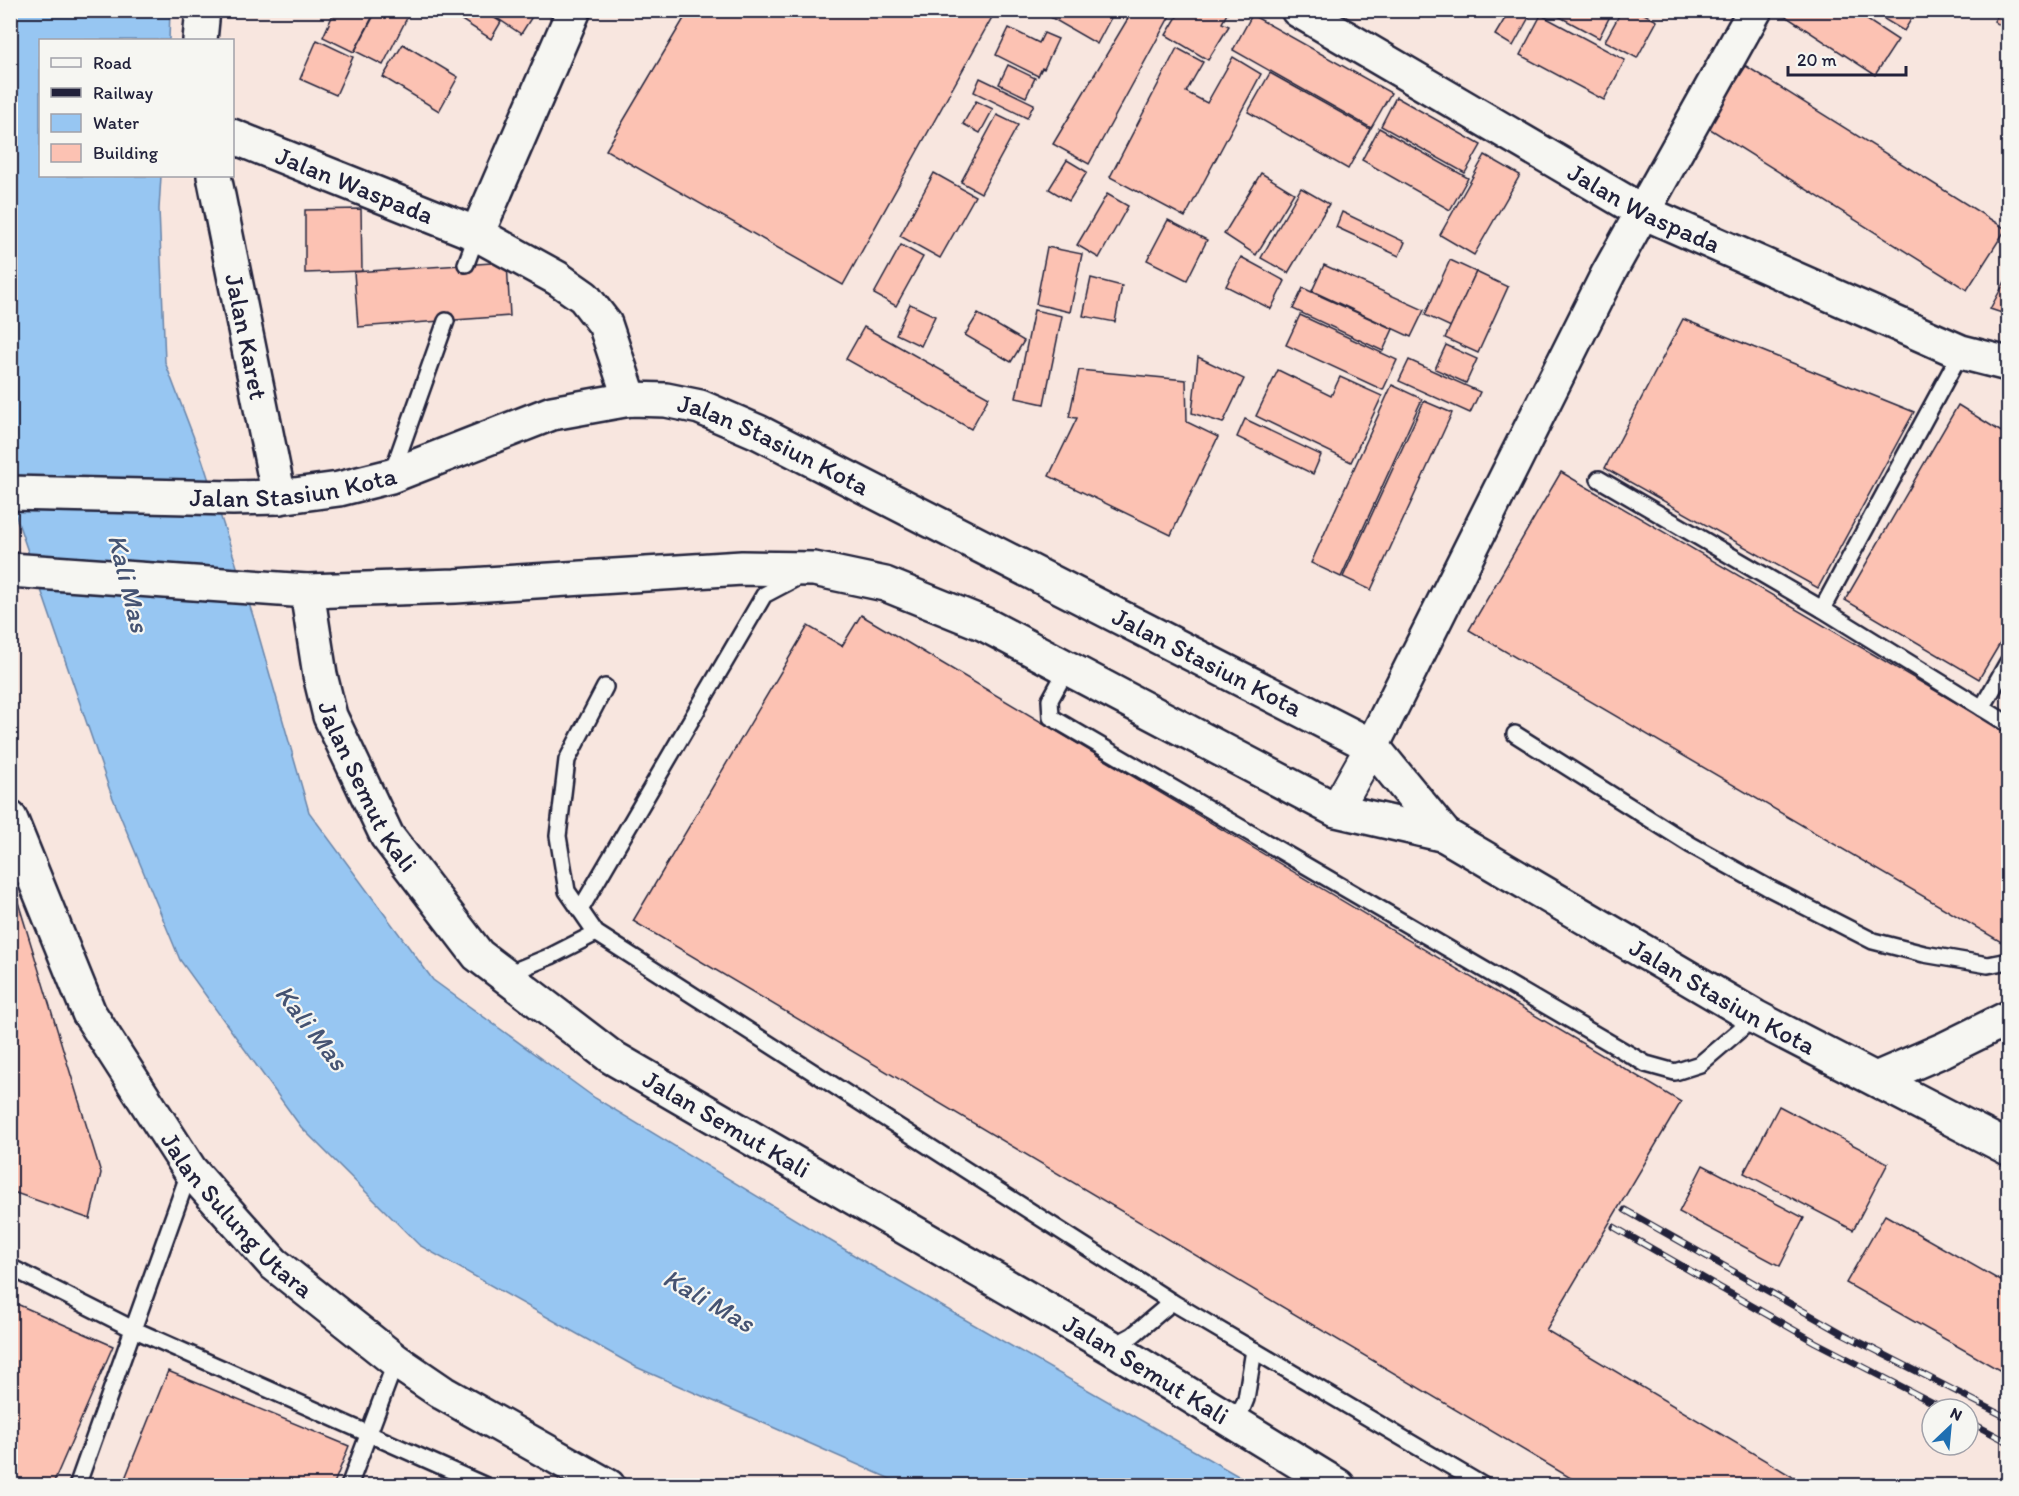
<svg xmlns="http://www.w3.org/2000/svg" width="2019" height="1496" viewBox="0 0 2019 1496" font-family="Itim,sans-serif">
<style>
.built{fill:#f8e6df;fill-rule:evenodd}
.water{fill:#97c6f2;stroke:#6884a9;stroke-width:1.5}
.building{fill:#fcc2b3;stroke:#22223b;stroke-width:1.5}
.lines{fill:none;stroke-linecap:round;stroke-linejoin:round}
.lane-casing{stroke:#22223b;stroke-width:20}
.street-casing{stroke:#22223b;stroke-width:36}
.secondary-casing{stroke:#22223b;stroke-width:38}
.lane{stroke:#f6f6f2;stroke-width:15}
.street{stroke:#f6f6f2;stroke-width:32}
.secondary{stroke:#f6f6f2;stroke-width:33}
.rail-casing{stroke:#22223b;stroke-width:7}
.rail{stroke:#f6f6f2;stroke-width:4.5;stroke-dasharray:14;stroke-linecap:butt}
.labels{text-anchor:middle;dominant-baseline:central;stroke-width:4.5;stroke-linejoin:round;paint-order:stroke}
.street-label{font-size:26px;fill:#22223b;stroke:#f6f6f2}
.water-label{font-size:27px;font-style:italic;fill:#455372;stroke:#f6f6f2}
</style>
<rect width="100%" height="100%" fill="#f6f6f2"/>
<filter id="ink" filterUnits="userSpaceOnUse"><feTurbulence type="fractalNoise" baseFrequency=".0167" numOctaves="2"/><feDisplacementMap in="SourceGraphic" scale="12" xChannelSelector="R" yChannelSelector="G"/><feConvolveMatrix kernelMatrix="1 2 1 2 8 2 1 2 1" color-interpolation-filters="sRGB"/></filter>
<g filter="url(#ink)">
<path class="built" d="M 10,11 L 2008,11 L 2008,1485 L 11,1485 ZM 40,40 L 232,40 L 232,176 L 40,176 ZM 1932,1409 L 1968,1409 L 1968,1445 L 1932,1445 Z"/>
<path class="water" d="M 10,11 L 170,11 L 169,40 L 40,40 L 40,176 L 161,176 L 159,209 L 165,362 L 202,459 L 254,619 L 309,812 L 433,980 L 595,1098 L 877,1269 L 1254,1485 L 904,1485 L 636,1367 L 419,1245 L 301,1127 L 180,960 L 110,791 L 11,502 Z"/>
<g class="building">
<path d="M 335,10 L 376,10 L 354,52 L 323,37 Z"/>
<path d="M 377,10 L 411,10 L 383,65 L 355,51 Z"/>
<path d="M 446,10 L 482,10 L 501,22 L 491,39 Z"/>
<path d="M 485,10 L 525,10 L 533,15 L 521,34 Z"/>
<path d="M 689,10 L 996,10 L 843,285 L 606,150 Z"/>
<path d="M 1038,10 L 1115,10 L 1097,44 Z"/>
<path d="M 1133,10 L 1173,10 L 1089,164 L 1053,144 Z"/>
<path d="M 1181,10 L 1229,10 L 1222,23 L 1229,26 L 1208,60 L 1166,35 Z"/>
<path d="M 1510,10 L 1533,10 L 1513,46 L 1495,35 Z"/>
<path d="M 1547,10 L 1599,10 L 1610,16 L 1599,38 Z"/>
<path d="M 1622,10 L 1637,10 L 1657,21 L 1637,58 L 1605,41 Z"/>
<path d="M 1776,10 L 1852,10 L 1898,40 L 1875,75 Z"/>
<path d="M 1869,10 L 1917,10 L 1904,31 Z"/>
<path d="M 2001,10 L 2008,10 L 2008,31 L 1994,21 Z"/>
<path d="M 1252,15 L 1391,93 L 1371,128 L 1233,50 Z"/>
<path d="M 1541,15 L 1625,60 L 1604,100 L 1520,55 Z"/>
<path d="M 1009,28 L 1039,43 L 1044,33 L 1058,39 L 1044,69 L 1042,68 L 1038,76 L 996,55 Z"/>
<path d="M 317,40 L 353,57 L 336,95 L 300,79 Z"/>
<path d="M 403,44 L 458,77 L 439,111 L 383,77 Z"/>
<path d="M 1177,48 L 1203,62 L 1186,92 L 1207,103 L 1233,57 L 1261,74 L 1185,217 L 1110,177 Z"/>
<path d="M 1008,65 L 1035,78 L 1026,97 L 999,84 Z"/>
<path d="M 1746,66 L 2006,229 L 1967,290 L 1707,127 Z"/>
<path d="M 1270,73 L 1370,129 L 1348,169 L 1248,112 Z"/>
<path d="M 980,78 L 1034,104 L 1027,118 L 974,92 Z"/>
<path d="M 1396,97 L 1481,145 L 1465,173 L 1381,126 Z"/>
<path d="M 976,101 L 993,109 L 980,133 L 963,124 Z"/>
<path d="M 997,115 L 1018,125 L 981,193 L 961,182 Z"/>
<path d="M 1379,128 L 1468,178 L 1450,210 L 1362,160 Z"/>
<path d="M 1485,155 L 1520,175 L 1474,255 L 1440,235 Z"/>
<path d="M 1067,160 L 1087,172 L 1069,201 L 1049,189 Z"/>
<path d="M 934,173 L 975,196 L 940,258 L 900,236 Z"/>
<path d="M 1261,173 L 1294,193 L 1256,255 L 1224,234 Z"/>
<path d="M 1301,188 L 1329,204 L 1288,273 L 1261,258 Z"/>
<path d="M 1107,194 L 1128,206 L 1099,258 L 1077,245 Z"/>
<path d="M 361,209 L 362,271 L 305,273 L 305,210 Z"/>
<path d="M 1342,212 L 1405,242 L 1399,256 L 1336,227 Z"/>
<path d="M 1168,220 L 1207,240 L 1187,280 L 1147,260 Z"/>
<path d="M 901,245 L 923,257 L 896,306 L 874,294 Z"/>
<path d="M 1047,247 L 1082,254 L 1070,312 L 1036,304 Z"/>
<path d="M 1241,257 L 1285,281 L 1271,309 L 1226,286 Z"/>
<path d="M 1450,260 L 1476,272 L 1451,327 L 1425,315 Z"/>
<path d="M 507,262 L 510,316 L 358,327 L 354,272 Z"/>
<path d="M 1324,265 L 1424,310 L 1411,337 L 1312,291 Z"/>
<path d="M 1476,272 L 1508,287 L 1478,353 L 1445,338 Z"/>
<path d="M 2008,276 L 2008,315 L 1990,309 Z"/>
<path d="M 1091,278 L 1122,286 L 1115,322 L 1083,316 Z"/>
<path d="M 1303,288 L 1393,329 L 1383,351 L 1293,309 Z"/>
<path d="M 910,304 L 935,316 L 921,346 L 896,334 Z"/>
<path d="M 1034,310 L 1062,316 L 1044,404 L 1016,398 Z"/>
<path d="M 978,314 L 1024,341 L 1011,362 L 965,335 Z"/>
<path d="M 1300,315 L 1397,360 L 1383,390 L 1286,345 Z"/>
<path d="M 1683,319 L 1914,412 L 1818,588 L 1605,468 Z"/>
<path d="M 864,327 L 989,397 L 971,429 L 846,359 Z"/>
<path d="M 1446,345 L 1477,359 L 1466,383 L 1435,369 Z"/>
<path d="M 1198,357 L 1244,379 L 1223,423 L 1192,413 Z"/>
<path d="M 1409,360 L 1480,392 L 1470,413 L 1399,381 Z"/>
<path d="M 1079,370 L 1186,380 L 1187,422 L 1218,437 L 1171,535 L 1049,476 L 1077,418 L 1069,417 Z"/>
<path d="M 1278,370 L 1331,396 L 1340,377 L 1382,396 L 1351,462 L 1256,416 Z"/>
<path d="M 1392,385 L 1422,399 L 1341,577 L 1311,563 Z"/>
<path d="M 1424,401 L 1452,413 L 1371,590 L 1343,577 Z"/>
<path d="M 1958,405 L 2008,436 L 2008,630 L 1979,679 L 1845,600 Z"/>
<path d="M 1245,419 L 1321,455 L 1313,474 L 1237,437 Z"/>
<path d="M 1561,472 L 2008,733 L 2008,946 L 1469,630 Z"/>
<path d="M 861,615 L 1681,1102 L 1546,1330 L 1808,1486 L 1584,1486 L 633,921 L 808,626 L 842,646 Z"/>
<path d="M 10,876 L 101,1173 L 90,1219 L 10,1191 Z"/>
<path d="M 1779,1106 L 1888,1163 L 1853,1230 L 1744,1173 Z"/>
<path d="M 1703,1165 L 1804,1218 L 1780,1266 L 1679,1212 Z"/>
<path d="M 1885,1215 L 2008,1285 L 2008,1375 L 1846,1283 Z"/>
<path d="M 10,1301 L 113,1346 L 52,1486 L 10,1486 Z"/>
<path d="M 168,1371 L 349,1446 L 333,1486 L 122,1486 Z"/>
</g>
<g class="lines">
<g class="lane-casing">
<g id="lane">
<path d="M 466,264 L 477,234"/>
<path d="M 392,473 L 446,321"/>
<path d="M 1599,479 L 1822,609 L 2008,724"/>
<path d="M 1822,609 L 1961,352"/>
<path d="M 1068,667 L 1050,700 L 1051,717 L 1646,1064 L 1675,1072 L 1700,1064 L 1755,1017"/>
<path d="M 605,687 L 567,760 L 558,836 L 567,891 L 596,933 L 1172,1302 L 1484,1486"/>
<path d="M 1982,708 L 2008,662"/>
<path d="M 1515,734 L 1691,845 L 1767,887 L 1873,941 L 1924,954 L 1988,965 L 2008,961"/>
<path d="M 580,910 L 764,595 L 800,576"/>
<path d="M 505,975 L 551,956 L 596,933"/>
<path d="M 10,1267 L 133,1329 L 486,1486"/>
<path d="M 1111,1347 L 1133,1335 L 1172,1302"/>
<path d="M 1236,1424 L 1246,1399 L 1254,1350"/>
<path d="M 77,1486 L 190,1170"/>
<path d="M 349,1486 L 396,1361"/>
</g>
</g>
<g class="street-casing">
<path id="street" d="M 1336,810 L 1372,746"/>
</g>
<g class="secondary-casing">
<g id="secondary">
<path id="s1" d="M 1298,10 L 1641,211 L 1961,352 L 2008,364"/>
<path d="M 200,40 L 203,10"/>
<path id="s2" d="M 232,136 L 477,234 L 557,278 L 584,297 L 605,324 L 630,399"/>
<path id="s3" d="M 214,176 L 279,497"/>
<path d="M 477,234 L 574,10"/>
<path id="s4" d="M 10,493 L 233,498 L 279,497 L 339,489 L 391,476 L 552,413 L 630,399 L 666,400 L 700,407 L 758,432 L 1372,746 L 1445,835"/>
<path id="s5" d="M 10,570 L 307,591 L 455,586 L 742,568 L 814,569 L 885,584 L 984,624 L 1336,810 L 1445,835 L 1755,1017 L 2008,1148"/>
<path id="s6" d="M 307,591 L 320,675 L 330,716 L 387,836 L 478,955 L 610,1056 L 1111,1347 L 1338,1486"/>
<path d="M 1372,746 L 1608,274 L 1755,10"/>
<path id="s7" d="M 10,818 L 89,1013 L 190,1170 L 273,1263 L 396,1361 L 443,1393 L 608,1486"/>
<path d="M 1876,1079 L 1943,1050 L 2008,1018"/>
</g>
</g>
<use href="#lane" class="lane"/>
<use href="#street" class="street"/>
<use href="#secondary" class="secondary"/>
<g class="rail-casing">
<g id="rail">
<path d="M 1625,1210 L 1842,1333 L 2008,1418"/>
<path d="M 1614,1227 L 1815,1342 L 1945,1409"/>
<path d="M 1968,1421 L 2008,1442"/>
</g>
</g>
<use href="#rail" class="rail"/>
</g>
</g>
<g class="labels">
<g class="street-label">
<text stroke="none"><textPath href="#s2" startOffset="132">Jalan Waspada</textPath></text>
<text stroke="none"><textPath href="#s1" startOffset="399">Jalan Waspada</textPath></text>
<text stroke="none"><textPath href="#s3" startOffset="164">Jalan Karet</textPath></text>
<text stroke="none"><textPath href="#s4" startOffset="788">Jalan Stasiun Kota</textPath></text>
<text stroke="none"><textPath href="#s4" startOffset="284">Jalan Stasiun Kota</textPath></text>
<text stroke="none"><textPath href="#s4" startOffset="1274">Jalan Stasiun Kota</textPath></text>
<text stroke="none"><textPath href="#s6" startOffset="207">Jalan Semut Kali</textPath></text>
<text stroke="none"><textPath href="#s5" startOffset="1816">Jalan Stasiun Kota</textPath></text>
<text stroke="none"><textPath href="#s6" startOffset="711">Jalan Semut Kali</textPath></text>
<text stroke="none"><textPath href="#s7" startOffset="462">Jalan Sulung Utara</textPath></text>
<text stroke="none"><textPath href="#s6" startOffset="1197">Jalan Semut Kali</textPath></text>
</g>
<g class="water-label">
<text transform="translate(129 583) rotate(76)">Kali Mas</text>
<text transform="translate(312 1027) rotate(52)">Kali Mas</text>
<text transform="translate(709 1300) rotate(30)">Kali Mas</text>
</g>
</g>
<rect width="2019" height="1496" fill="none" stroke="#f6f6f2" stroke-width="36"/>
<rect x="18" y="18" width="1983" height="1460" fill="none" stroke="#22223b" stroke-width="2" filter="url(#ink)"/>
<rect x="39" y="39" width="195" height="138" fill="#f6f6f2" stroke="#a1a1a9" stroke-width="1.5"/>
<rect x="51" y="58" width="30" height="9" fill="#f6f6f2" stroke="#a1a1a9" stroke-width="1.5"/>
<text x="93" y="69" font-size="18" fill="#22223b">Road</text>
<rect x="51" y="88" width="30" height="9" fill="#22223b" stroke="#a1a1a9" stroke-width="1.5"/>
<text x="93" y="99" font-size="18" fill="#22223b">Railway</text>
<rect x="51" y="114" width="30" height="18" fill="#97c6f2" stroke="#a1a1a9" stroke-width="1.5"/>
<text x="93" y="129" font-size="18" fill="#22223b">Water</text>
<rect x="51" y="144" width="30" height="18" fill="#fcc2b3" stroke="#a1a1a9" stroke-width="1.5"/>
<text x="93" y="159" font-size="18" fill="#22223b">Building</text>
<g transform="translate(1950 1427) rotate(26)"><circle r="28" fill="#f6f6f2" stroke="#a1a1a9" stroke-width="1.5"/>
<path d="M0-4.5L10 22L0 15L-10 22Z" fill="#1f6fb2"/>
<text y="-9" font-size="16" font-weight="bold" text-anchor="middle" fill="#22223b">N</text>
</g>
<path d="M1788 66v9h118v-9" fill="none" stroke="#22223b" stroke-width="3"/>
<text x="1797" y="66" font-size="18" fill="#22223b" stroke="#f6f6f2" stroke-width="4.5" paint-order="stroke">20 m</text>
</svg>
